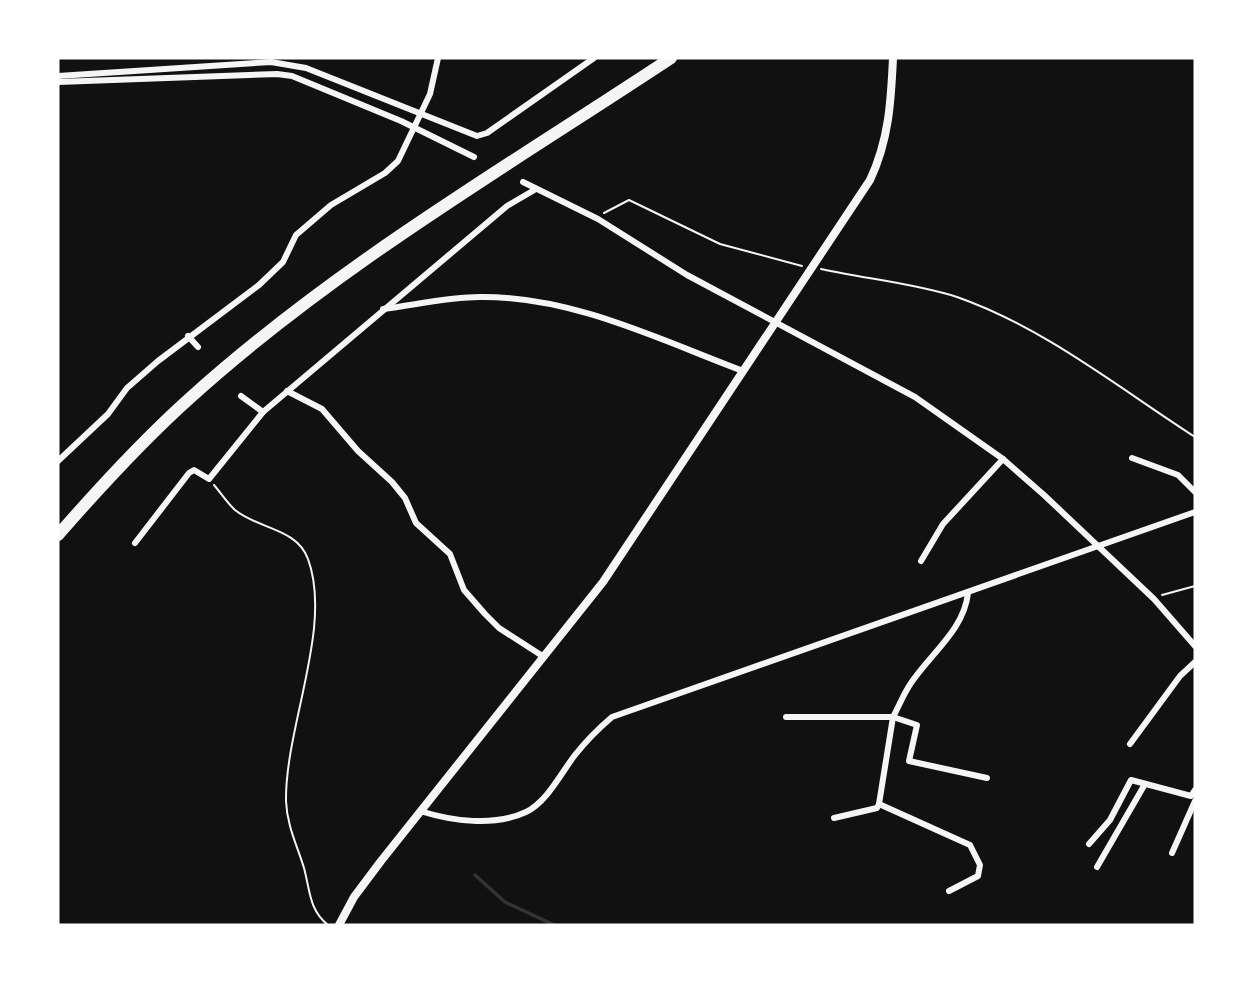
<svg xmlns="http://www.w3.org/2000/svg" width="1253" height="983" viewBox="0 0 1253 983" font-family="'Titillium Web',sans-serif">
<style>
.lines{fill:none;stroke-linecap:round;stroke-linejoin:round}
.stream{stroke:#333;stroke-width:3.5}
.path{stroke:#f5f5f5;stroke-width:2}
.minor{stroke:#f5f5f5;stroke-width:6}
.tertiary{stroke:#f5f5f5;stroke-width:8}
.motorway{stroke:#f5f5f5;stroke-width:12}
</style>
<rect width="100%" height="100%" fill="#111"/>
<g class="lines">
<path class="stream" d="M 475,875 L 505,902 L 554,925"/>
<g class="path">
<path d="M 604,213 L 629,200 L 720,244 L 802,266"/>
<path d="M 821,269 C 866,279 913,283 957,297 C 1043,327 1119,388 1195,437"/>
<path d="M 214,485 C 221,493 227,503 235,510 C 258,529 297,528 308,559 C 333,627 285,727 286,801 C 287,826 297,845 304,868 C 310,890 309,910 328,925"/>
<path d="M 1162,595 L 1195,586"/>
</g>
<g class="minor">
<path d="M 58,76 L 271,62 L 306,68 L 477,136 L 487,133 L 594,58"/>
<path d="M 58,82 L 277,74 L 292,76 L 401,121 L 474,157"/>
<path d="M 523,182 L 598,219 L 687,275 L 915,397 L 1003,459 L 1044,495 L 1154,599 L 1195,646"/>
<path d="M 383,309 C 415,305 448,297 480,297 C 572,296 658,339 743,371"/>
<path d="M 188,336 L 198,347"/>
<path d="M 287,391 L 322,409 L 358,451 L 392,482 L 405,498 L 416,523 L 450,554 L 464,590 L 485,614 L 499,628 L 544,657"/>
<path d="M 241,396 L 263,412"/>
<path d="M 1132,458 L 1178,475 L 1195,492"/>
<path d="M 58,461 L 108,414 L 127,388 L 158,361 L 259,285 L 283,262 L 296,235 L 331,205 L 385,173 L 398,161 L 430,94 L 438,58"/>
<path d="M 135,543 L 189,473 L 194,470 L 209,479 L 263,412 L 507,206 L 536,189"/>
<path d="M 921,561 L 943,524 L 1003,459"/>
<path d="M 968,593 C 964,630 931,653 911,683 C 904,693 899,706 893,717 L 917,725 L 909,761 L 987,778"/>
<path d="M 786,717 L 893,717 L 879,804 L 970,845 L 980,865 L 978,876 L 949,891"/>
<path d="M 1130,744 L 1180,676 L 1195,662"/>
<path d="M 420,811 C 452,821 494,827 526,812 C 547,802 561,773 575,755 C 586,741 598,729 612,717 L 1195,512"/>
<path d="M 834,818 L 877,808 L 879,804"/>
<path d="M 1089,844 L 1110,820 L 1131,780 L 1191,796 L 1195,790"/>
<path d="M 1172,853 L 1195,801"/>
<path d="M 1097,867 L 1145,784"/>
</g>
<path class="tertiary" d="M 339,925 L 354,897 L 381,861 L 603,582 L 870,180 C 889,140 891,101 893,58"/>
<path class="motorway" d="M 58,535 C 100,487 143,440 190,398 C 336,266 508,166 671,58"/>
</g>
<rect width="1253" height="983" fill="none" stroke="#ffffff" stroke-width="119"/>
</svg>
